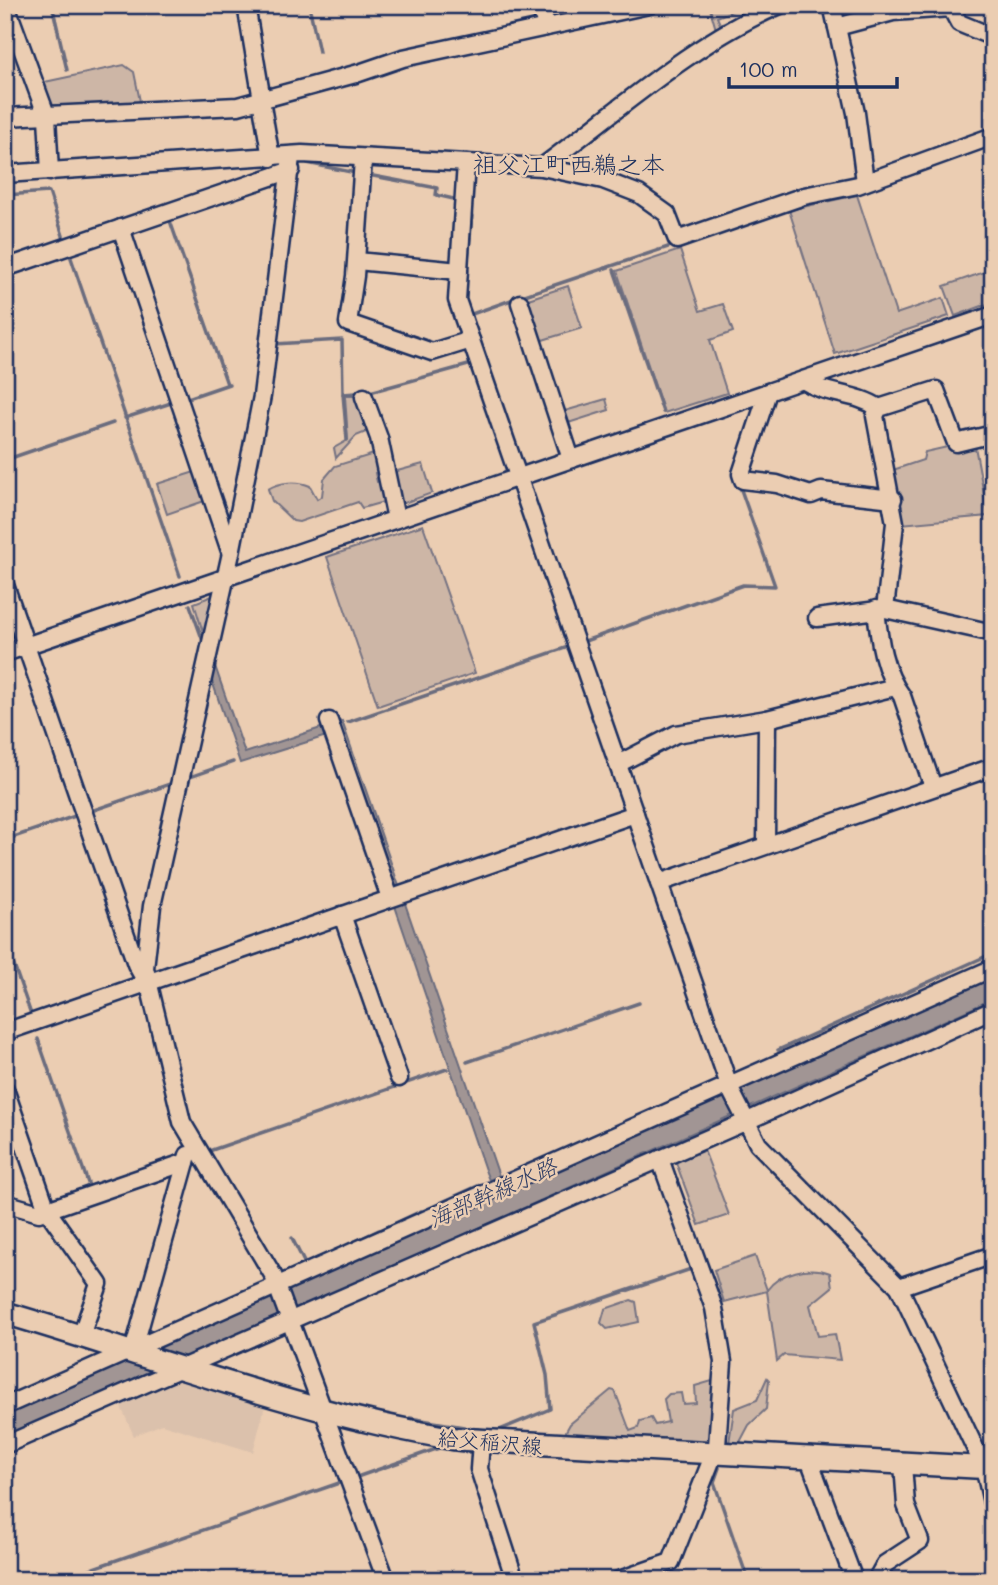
<svg xmlns="http://www.w3.org/2000/svg" width="998" height="1585" viewBox="0 0 998 1585" font-family="Mali,'Klee One',sans-serif">
<style>
.built{fill:#dbc1ac}
.green{fill:#cdb6a6;stroke:#747282;stroke-width:2}
.water{fill:#a19594;stroke:#6b6c7e;stroke-width:2}
.lines{fill:none;stroke-linecap:round;stroke-linejoin:round}
.stream{stroke:#6b6c7e;stroke-width:3.5}
.minor-casing{stroke:#1b2f5e;stroke-width:21}
.major-casing{stroke:#1b2f5e;stroke-width:26}
.minor{stroke:#ebcdb2;stroke-width:16}
.major{stroke:#ebcdb2;stroke-width:21}
.labels{text-anchor:middle;dominant-baseline:central;stroke-width:5;stroke-linejoin:round;paint-order:stroke}
.street-label{font-size:21px;fill:#1b2f5e;stroke:#ebcdb2}
.water-label{font-size:23px;font-style:italic;fill:#2f3e66;stroke:#ebcdb2}
.quarter-label{font-size:24px;fill:#1b2f5e;stroke:#ebcdb2}
</style>
<rect width="100%" height="100%" fill="#ebcdb2"/>
<filter id="ink" filterUnits="userSpaceOnUse"><feTurbulence type="fractalNoise" baseFrequency=".0143" numOctaves="2"/><feDisplacementMap in="SourceGraphic" scale="14" xChannelSelector="R" yChannelSelector="G"/><feConvolveMatrix kernelMatrix="1 2 1 2 8 2 1 2 1" color-interpolation-filters="sRGB"/></filter>
<g filter="url(#ink)">
<path class="built" d="M 176,1374 L 266,1402 L 253,1452 L 162,1424 L 134,1436 L 118,1400 Z"/>
<g class="green">
<path d="M 709,5 L 754,5 L 757,12 L 744,18 L 739,8 L 717,17 L 720,24 L 731,19 L 733,24 L 717,33 Z"/>
<path d="M 124,65 L 134,72 L 141,106 L 52,112 L 40,83 Z"/>
<path d="M 857,195 L 896,314 L 943,298 L 949,316 L 835,354 L 789,210 Z"/>
<path d="M 680,250 L 700,311 L 723,304 L 733,332 L 710,340 L 727,393 L 664,413 L 617,271 Z"/>
<path d="M 993,269 L 993,302 L 955,316 L 944,286 Z"/>
<path d="M 568,286 L 582,328 L 536,342 L 522,301 Z"/>
<path d="M 345,396 L 357,396 L 371,430 L 356,436 L 336,458 L 334,448 L 348,440 Z"/>
<path d="M 606,399 L 609,410 L 562,425 L 558,413 Z"/>
<path d="M 974,441 L 988,516 L 901,524 L 890,471 L 923,460 L 925,452 Z"/>
<path d="M 377,453 L 383,472 L 375,473 L 377,482 L 384,481 L 387,501 L 362,508 L 358,502 L 299,522 L 293,521 L 272,501 L 268,489 C 280,482 297,480 310,486 L 317,499 L 322,496 L 324,479 L 335,466 Z"/>
<path d="M 423,464 L 432,493 L 396,506 L 390,473 Z"/>
<path d="M 201,470 L 210,499 L 167,514 L 157,484 Z"/>
<path d="M 423,525 L 475,673 L 378,706 L 327,557 Z"/>
<path d="M 220,593 L 206,642 L 194,603 Z"/>
<path d="M 702,1145 L 729,1215 L 699,1225 L 674,1157 Z"/>
<path d="M 755,1256 L 767,1290 C 780,1272 809,1265 830,1273 L 832,1287 L 810,1305 L 818,1336 L 835,1334 L 840,1360 L 784,1355 L 777,1361 L 767,1291 L 724,1302 L 714,1270 Z"/>
<path d="M 631,1300 L 636,1302 L 639,1322 L 607,1329 L 601,1323 L 605,1309 Z"/>
<path d="M 767,1378 L 769,1380 L 766,1409 L 749,1425 L 739,1444 L 729,1443 L 734,1409 L 757,1400 Z"/>
<path d="M 712,1381 L 715,1383 L 713,1440 L 707,1445 L 568,1437 L 566,1431 L 570,1424 L 611,1390 L 615,1391 L 630,1431 L 638,1428 L 640,1421 L 651,1418 L 655,1425 L 668,1422 L 664,1399 L 669,1394 L 681,1393 L 683,1404 L 696,1403 L 695,1386 Z"/>
</g>
<g class="water">
<path d="M 215,666 L 245,753 L 342,721 L 499,1176 L 489,1180 L 485,1170 L 336,733 L 240,763 L 209,672 Z"/>
<path d="M 993,977 L 993,999 L 5,1439 L 5,1415 Z"/>
</g>
<g class="lines">
<g class="stream">
<path d="M 52,5 L 67,70"/>
<path d="M 309,5 L 319,52"/>
<path d="M 307,163 L 356,173"/>
<path d="M 368,175 L 437,188 L 436,195 L 458,200"/>
<path d="M 5,195 L 49,192 L 65,242"/>
<path d="M 169,218 L 227,384"/>
<path d="M 69,252 L 180,576"/>
<path d="M 614,270 L 663,412"/>
<path d="M 465,291 L 472,216"/>
<path d="M 522,296 L 674,245"/>
<path d="M 471,318 L 469,315 L 514,299"/>
<path d="M 274,344 L 342,340 L 343,394 L 370,392 L 472,364"/>
<path d="M 343,394 L 347,440"/>
<path d="M 185,399 L 229,384"/>
<path d="M 125,418 L 174,402"/>
<path d="M 5,460 L 113,423"/>
<path d="M 190,605 L 204,644"/>
<path d="M 582,642 L 743,585 L 775,586 L 739,484"/>
<path d="M 348,722 L 571,646"/>
<path d="M 187,778 L 233,762"/>
<path d="M 91,811 L 173,783"/>
<path d="M 5,840 L 78,815"/>
<path d="M 5,940 L 32,1017"/>
<path d="M 38,1039 L 89,1186"/>
<path d="M 778,1050 L 993,953"/>
<path d="M 467,1062 L 639,1003"/>
<path d="M 209,1151 L 447,1069"/>
<path d="M 670,1161 L 683,1199"/>
<path d="M 440,1203 L 482,1184"/>
<path d="M 385,1228 L 421,1211"/>
<path d="M 292,1238 L 305,1264 L 343,1247"/>
<path d="M 347,1245 L 379,1230"/>
<path d="M 410,1418 L 464,1427"/>
<path d="M 475,1429 L 497,1431 L 550,1409 L 547,1375 L 534,1322 L 694,1268"/>
<path d="M 719,1468 L 714,1482 L 748,1580"/>
<path d="M 357,1477 L 439,1448 L 475,1453"/>
<path d="M 59,1580 L 342,1482"/>
</g>
<g class="minor-casing">
<g id="minor">
<path d="M 6,5 L 47,117 L 50,172"/>
<path d="M 246,5 L 262,100"/>
<path d="M 539,5 L 547,27"/>
<path d="M 832,5 L 856,113 L 865,182"/>
<path d="M 837,27 L 893,12 L 951,8 L 959,23 L 993,37"/>
<path d="M 261,100 L 271,158"/>
<path d="M 5,117 L 238,106 L 359,73 L 403,58 L 649,5"/>
<path d="M 291,157 L 262,396 L 231,553 L 152,906 L 145,968 L 182,1122 L 273,1275 L 386,1580"/>
<path d="M 363,159 L 355,276 L 348,323 L 432,352 L 471,340"/>
<path d="M 466,163 L 457,300 L 731,1091 L 758,1144 L 899,1287 L 984,1467 L 993,1507"/>
<path d="M 542,167 C 616,112 695,41 780,5"/>
<path d="M 5,174 L 302,154 L 542,167 L 603,180 L 639,194 L 667,214 L 677,240 L 804,196 L 858,185 L 993,136"/>
<path d="M 121,228 L 230,551"/>
<path d="M 357,261 L 459,271"/>
<path d="M 5,268 L 291,170"/>
<path d="M 520,303 L 571,459"/>
<path d="M 803,380 C 826,396 855,392 879,408"/>
<path d="M 768,392 L 741,474 L 743,480 L 777,484 L 811,495 L 821,491 L 893,499"/>
<path d="M 364,397 L 379,438 L 396,519"/>
<path d="M 5,585 L 136,964 L 145,980"/>
<path d="M 876,609 C 879,639 883,671 902,696 L 933,787"/>
<path d="M 885,609 L 895,523 L 875,416 L 879,408 L 936,390 L 956,443 L 993,434"/>
<path d="M 817,618 L 885,609 L 993,633"/>
<path d="M 5,653 L 993,315"/>
<path d="M 329,721 L 390,898"/>
<path d="M 618,764 L 676,734 L 767,719 L 895,687"/>
<path d="M 766,845 L 767,719"/>
<path d="M 659,883 L 993,767"/>
<path d="M 342,915 L 399,1078"/>
<path d="M 5,1032 L 635,814"/>
<path d="M 5,1089 L 47,1210 L 186,1162"/>
<path d="M 5,1203 L 39,1213 L 47,1210 L 99,1284 L 81,1336"/>
<path d="M 899,1287 L 993,1255"/>
<path d="M 134,1348 L 188,1155"/>
<path d="M 5,1406 L 993,968"/>
<path d="M 481,1442 L 479,1469 L 515,1580"/>
<path d="M 5,1445 L 745,1122 L 993,1010"/>
<path d="M 809,1459 L 854,1580"/>
<path d="M 619,1580 L 671,1562 L 717,1446 L 723,1362 L 714,1308 L 660,1159"/>
<path d="M 876,1580 L 885,1564 L 920,1541 L 906,1505 L 903,1464"/>
</g>
</g>
<g class="major-casing">
<path id="major" d="M 5,1313 C 155,1357 302,1414 456,1439 L 993,1468"/>
</g>
<use href="#minor" class="minor"/>
<use href="#major" class="major"/>
</g>
</g>
<g class="labels">
<g class="street-label">
<text transform="translate(490 1441) rotate(5)">給父稲沢線</text>
</g>
<g class="water-label">
<text transform="translate(492 1192) rotate(-24)">海部幹線水路</text>
</g>
<g class="quarter-label">
<text x="569" y="163">祖父江町西鵜之本</text>
</g>
</g>
<rect width="998" height="1585" fill="none" stroke="#ebcdb2" stroke-width="28"/>
<rect x="14" y="14" width="970" height="1557" fill="none" stroke="#1b2f5e" stroke-width="2.5" filter="url(#ink)"/>
<path d="M729 77v10h168v-10" fill="none" stroke="#1b2f5e" stroke-width="3.5"/>
<text x="739" y="77" font-size="21" fill="#1b2f5e" stroke="#ebcdb2" stroke-width="5" paint-order="stroke">100 m</text>
</svg>
